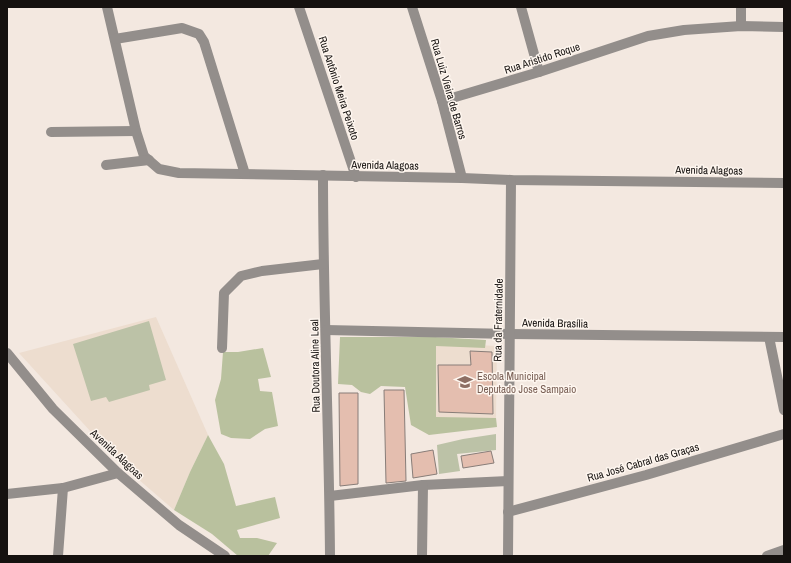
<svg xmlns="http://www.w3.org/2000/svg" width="791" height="563" viewBox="0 0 791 563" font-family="'Archivo Narrow',sans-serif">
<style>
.built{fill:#edddcf}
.green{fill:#bcc2a7}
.forest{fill:#b9c19e}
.building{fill:#e4beaf;stroke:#887d78}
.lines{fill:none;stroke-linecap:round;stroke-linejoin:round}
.minor{stroke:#938e8b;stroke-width:10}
.labels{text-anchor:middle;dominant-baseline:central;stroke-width:3;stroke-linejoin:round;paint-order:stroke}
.street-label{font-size:11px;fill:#15110f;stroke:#fef6ef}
.education-label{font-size:11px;fill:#785e54;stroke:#fef6ef;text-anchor:start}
</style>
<rect width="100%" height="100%" fill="#f3e8e0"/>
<g class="built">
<path d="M 156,317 L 208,435 L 190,472 L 174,510 L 130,472 L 92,433 L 19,353 Z"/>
<path d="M 433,343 L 497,346 L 496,418 L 434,420 Z"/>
</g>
<g class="green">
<path d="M 149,321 L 166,380 L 149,385 L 150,390 L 109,402 L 106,397 L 91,401 L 73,344 Z"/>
<path d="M 496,434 L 496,450 L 457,454 L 460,471 L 439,474 L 437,445 L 463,439 Z"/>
</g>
<g class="forest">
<path d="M 340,337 L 435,337 L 486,340 L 485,348 L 436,346 L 436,417 L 496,418 L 497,427 L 429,435 L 411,425 L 405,387 L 381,386 L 370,394 L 361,392 L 352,385 L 338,384 Z"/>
<path d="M 263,348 L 271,377 L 258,379 L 260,391 L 272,392 L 278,426 L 265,429 L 250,439 L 231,438 L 221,434 L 215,400 L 221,379 L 223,352 L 238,352 Z"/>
<path d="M 208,435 L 224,464 L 236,506 L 275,497 L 280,518 L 237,530 L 240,538 L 257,538 L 277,543 L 268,556 L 238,556 L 212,534 L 174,510 L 190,472 Z"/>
</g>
<g class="building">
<path d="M 470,351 L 492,352 L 493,414 L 439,412 L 438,365 L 471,365 Z"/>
<path d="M 384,390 L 404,390 L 406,481 L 386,483 Z"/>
<path d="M 339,393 L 358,393 L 358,484 L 340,486 Z"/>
<path d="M 433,450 L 437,474 L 413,478 L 411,454 Z"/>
<path d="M 491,451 L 494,463 L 463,468 L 461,456 Z"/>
</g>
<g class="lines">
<g class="minor">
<path d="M 107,7 L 136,131 L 144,156 L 159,169 L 179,173 L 462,178 L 511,180 L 784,183"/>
<path d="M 299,7 L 356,177"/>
<path d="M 412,7 L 442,101 L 462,178"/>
<path d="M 521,7 L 539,72"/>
<path d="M 741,7 L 741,26"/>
<path d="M 115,39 L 182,28 L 199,34 L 204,42 L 245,174"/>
<path d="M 442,101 L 539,72 L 648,36 L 684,30 L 741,26 L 784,27"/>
<path d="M 51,132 L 136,131"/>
<path d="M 106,165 L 149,160"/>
<path d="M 323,175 C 323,302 329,429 330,556"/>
<path d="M 326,330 L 510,334 L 784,337"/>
<path d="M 769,337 L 784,410"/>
<path d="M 222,348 L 224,293 L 241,276 L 262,271 L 323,264"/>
<path d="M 7,353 L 53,409 L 118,473 L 179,525 L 225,556"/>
<path d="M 7,494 L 63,488 L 118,473"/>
<path d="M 330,496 L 423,485 L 508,481"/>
<path d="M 508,512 L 646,475 L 784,434"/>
<path d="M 58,556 L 63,488"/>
<path d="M 422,556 L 423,485"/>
<path d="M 508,556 L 511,180"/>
<path d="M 767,556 L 784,550"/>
</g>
</g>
<defs>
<g id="school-bare" transform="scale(1.2)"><path d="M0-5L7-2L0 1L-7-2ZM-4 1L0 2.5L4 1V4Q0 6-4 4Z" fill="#8d6e63" stroke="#fef6ef" stroke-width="2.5" paint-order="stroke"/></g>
</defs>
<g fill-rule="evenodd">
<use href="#school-bare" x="465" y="382"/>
</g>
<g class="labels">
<g class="street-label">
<text transform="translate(542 58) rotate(-18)">Rua Aristido Roque</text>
<text transform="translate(339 88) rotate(72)">Rua Antônio Meira Peixoto</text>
<text transform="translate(449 89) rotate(74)">Rua Luiz Vieira de Barros</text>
<text transform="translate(385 165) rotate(1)">Avenida Alagoas</text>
<text transform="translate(709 170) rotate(1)">Avenida Alagoas</text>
<text transform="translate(498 320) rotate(-89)">Rua da Fraternidade</text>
<text transform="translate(555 323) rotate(1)">Avenida Brasília</text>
<text transform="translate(315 366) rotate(-91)">Rua Doutora Aline Leal</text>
<text transform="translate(117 454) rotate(43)">Avenida Alagoas</text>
<text transform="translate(643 462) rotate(-16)">Rua José Cabral das Graças</text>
</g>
<g class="education-label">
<text x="477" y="376">Escola Municipal<tspan x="477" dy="13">Deputado Jose Sampaio</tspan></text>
</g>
</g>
<rect width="791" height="563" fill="none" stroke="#15110f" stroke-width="16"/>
</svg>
